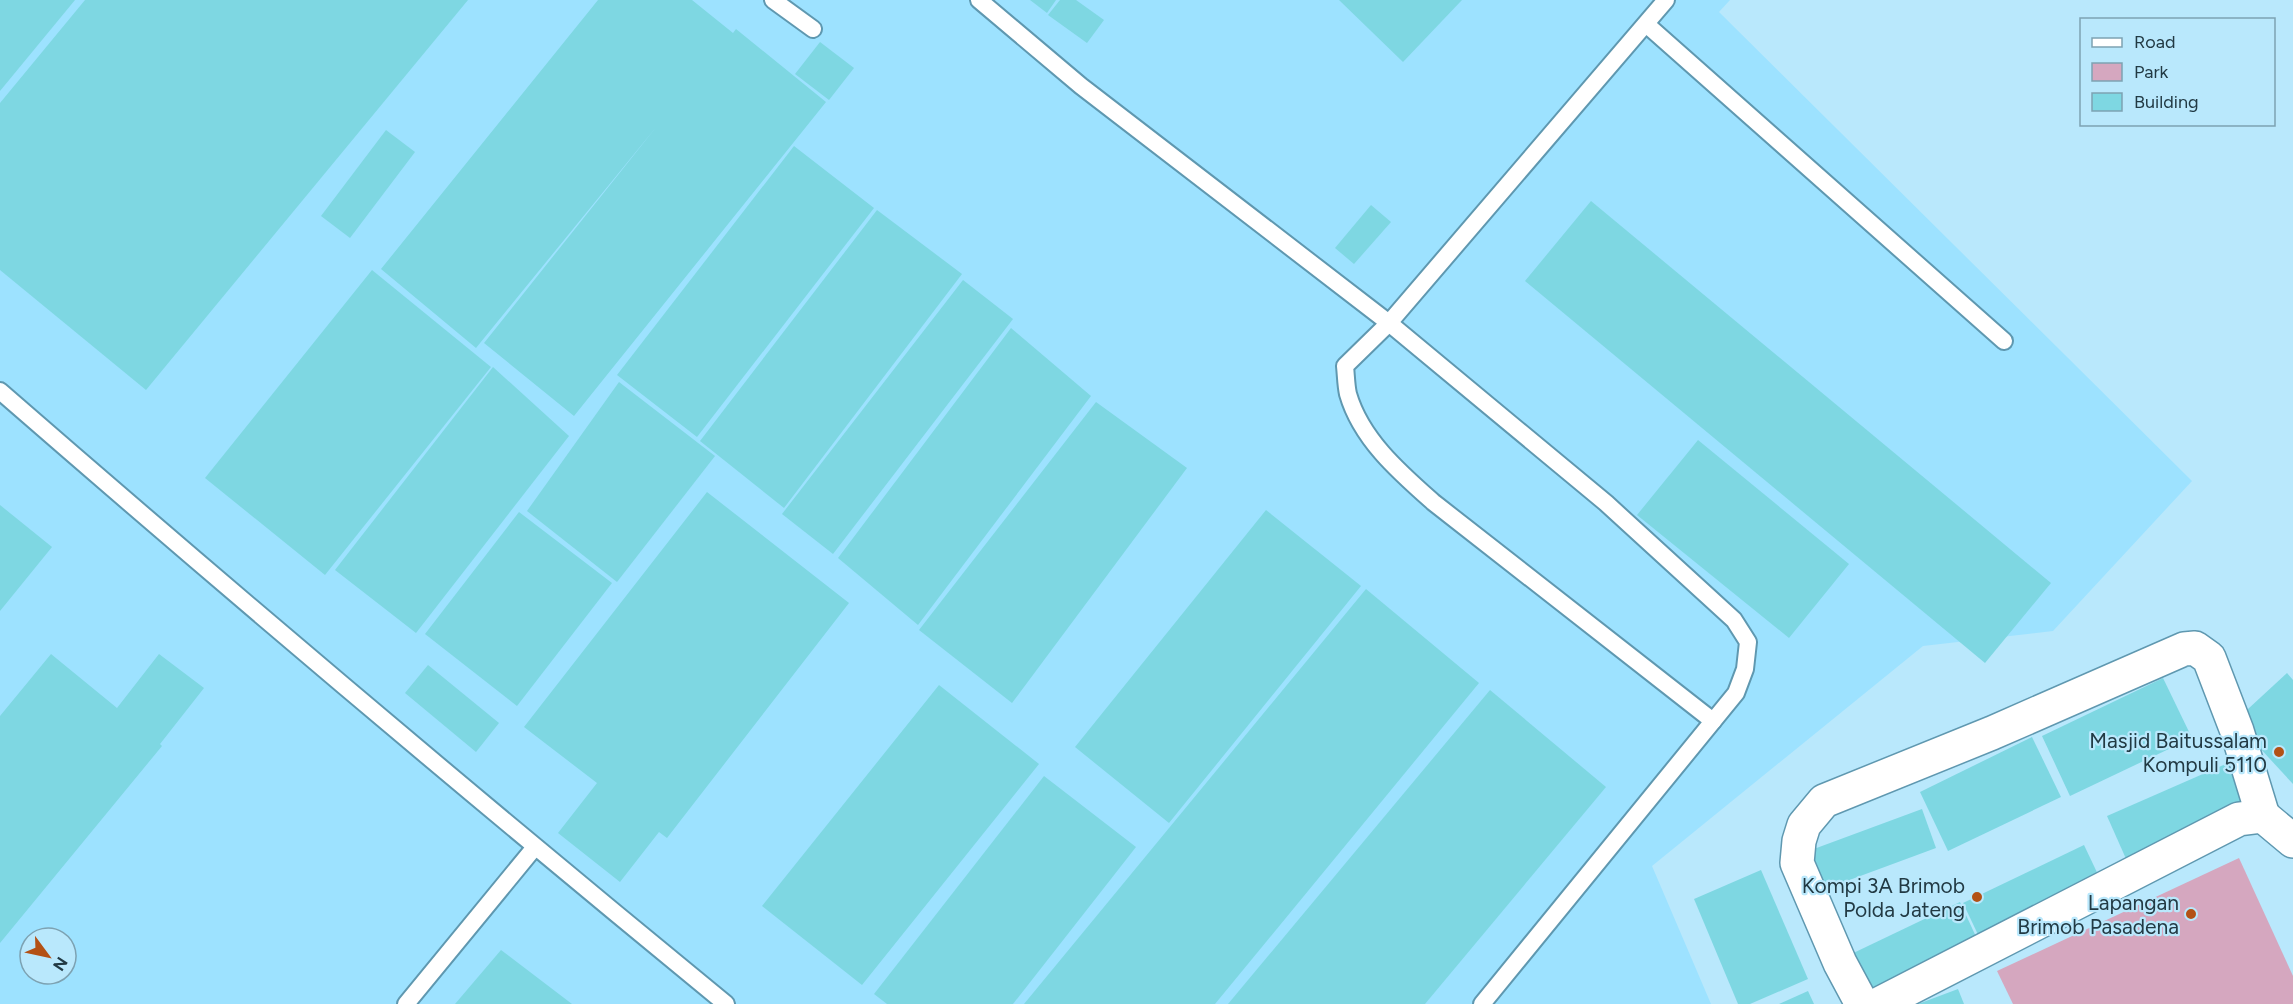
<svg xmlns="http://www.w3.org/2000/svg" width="2293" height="1004" viewBox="0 0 2293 1004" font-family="Figtree,sans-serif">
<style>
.built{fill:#9de2ff;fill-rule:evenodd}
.green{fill:#d5a7bf}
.building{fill:#7ed7e2}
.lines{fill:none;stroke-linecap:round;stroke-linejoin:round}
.lane-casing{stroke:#5f98b0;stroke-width:20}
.street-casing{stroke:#5f98b0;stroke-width:36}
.lane{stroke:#fff;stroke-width:16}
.street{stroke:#fff;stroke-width:33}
.poi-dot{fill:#b35115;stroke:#b9e8fc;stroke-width:2}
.labels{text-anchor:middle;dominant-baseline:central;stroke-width:4.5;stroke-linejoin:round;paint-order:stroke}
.poi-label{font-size:21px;fill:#223a44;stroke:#b9e8fc;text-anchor:end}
</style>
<rect width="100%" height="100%" fill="#b9e8fc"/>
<path class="built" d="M 0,0 L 1730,0 L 1719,12 L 2192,481 L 2053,631 L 1923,646 L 1652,866 L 1711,1004 L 0,1004 ZM 30,938 L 66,938 L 66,974 L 30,974 Z"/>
<path class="green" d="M 2239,858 L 2293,976 L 2293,1004 L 2013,1004 L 1997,971 Z"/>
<g class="building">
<path d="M 0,0 L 75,0 L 0,91 Z"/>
<path d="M 85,0 L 468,0 L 146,390 L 0,270 L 0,103 Z"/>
<path d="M 598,0 L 692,0 L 733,33 L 736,29 L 826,102 L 574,416 L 484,343 L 657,126 L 476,348 L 381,269 Z"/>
<path d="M 1030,0 L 1056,0 L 1047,13 Z"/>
<path d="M 1060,0 L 1076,0 L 1104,20 L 1087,43 L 1048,15 Z"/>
<path d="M 1339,0 L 1462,0 L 1403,62 Z"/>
<path d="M 820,42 L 854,68 L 829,100 L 795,74 Z"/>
<path d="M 386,130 L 415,152 L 350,238 L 321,216 Z"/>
<path d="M 794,146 L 874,208 L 697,437 L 617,375 Z"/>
<path d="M 1591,201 L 2051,583 L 1985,663 L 1525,281 Z"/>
<path d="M 1371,205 L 1391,222 L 1354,264 L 1335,248 Z"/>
<path d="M 877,210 L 962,274 L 784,508 L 700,441 Z"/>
<path d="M 372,270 L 491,367 L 325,575 L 205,478 Z"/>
<path d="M 963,280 L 1013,319 L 833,554 L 782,514 Z"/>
<path d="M 1011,328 L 1091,396 L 918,625 L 838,558 Z"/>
<path d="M 493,367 L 569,436 L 416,633 L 335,570 Z"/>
<path d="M 619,382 L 715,456 L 617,582 L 527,511 Z"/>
<path d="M 1096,402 L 1187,468 L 1012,703 L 919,630 Z"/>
<path d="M 1698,440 L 1849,564 L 1789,638 L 1637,515 Z"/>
<path d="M 707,492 L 849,603 L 667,838 L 659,832 L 620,882 L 558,833 L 597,783 L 524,727 Z"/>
<path d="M 0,505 L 52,547 L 0,611 Z"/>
<path d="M 1266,510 L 1361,586 L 1169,823 L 1075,747 Z"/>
<path d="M 519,512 L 612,583 L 517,706 L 425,634 Z"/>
<path d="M 1366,589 L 1479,683 L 1215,1004 L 1024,1004 Z"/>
<path d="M 51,654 L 117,708 L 159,654 L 204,688 L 160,744 L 162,746 L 0,943 L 0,716 Z"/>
<path d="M 428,665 L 499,723 L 476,752 L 405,693 Z"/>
<path d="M 2287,673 L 2293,680 L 2293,784 L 2235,721 Z"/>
<path d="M 2163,678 L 2192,738 L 2070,796 L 2042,736 Z"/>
<path d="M 939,685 L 1039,764 L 862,985 L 762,906 Z"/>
<path d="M 1490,690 L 1606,787 L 1425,1004 L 1228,1004 Z"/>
<path d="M 2032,737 L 2061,797 L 1948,851 L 1920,792 Z"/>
<path d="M 2228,763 L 2247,808 L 2127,861 L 2107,816 Z"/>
<path d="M 1044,776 L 1136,847 L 1013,1004 L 887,1004 L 874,994 Z"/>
<path d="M 1922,809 L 1936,848 L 1817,892 L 1803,853 Z"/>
<path d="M 2084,845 L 2103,885 L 1982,943 L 1963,903 Z"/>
<path d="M 1761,870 L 1808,979 L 1750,1004 L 1738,1004 L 1694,899 Z"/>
<path d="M 1960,902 L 1978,941 L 1863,996 L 1845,957 Z"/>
<path d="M 501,950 L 572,1004 L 455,1004 Z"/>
<path d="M 1958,989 L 1964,1004 L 1918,1004 Z"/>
<path d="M 1808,991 L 1814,1004 L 1779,1004 Z"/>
</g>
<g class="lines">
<g class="lane-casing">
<g id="lane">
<path d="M 773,0 L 813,29"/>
<path d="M 979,0 L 1081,86 L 1389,323 L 1606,503 L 1734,620 L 1748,642 L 1745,669 L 1736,693 L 1482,1004"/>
<path d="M 1666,0 L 1389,323 L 1345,366 C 1346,375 1346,385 1348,394 C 1361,439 1399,472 1433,502 L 1713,721"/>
<path d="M 1646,24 L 2004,341"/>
<path d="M 0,391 C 239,599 481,803 726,1004"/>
<path d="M 406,1004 L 535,847"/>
</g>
</g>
<g class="street-casing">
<g id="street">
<path d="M 1862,1004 L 1840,963 L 1797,863 L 1799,841 L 1804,825 L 1824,801 L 1992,733 L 2184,649 L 2195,648 L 2209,658 L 2237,731 L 2263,816"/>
<path d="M 1879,1004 L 2239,819 L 2263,816 L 2293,841"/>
</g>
</g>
<use href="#lane" class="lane"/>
<use href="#street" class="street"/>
</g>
<g class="poi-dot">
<circle cx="2279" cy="752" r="6"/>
<circle cx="1977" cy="897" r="6"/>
<circle cx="2191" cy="914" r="6"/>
</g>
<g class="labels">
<g class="poi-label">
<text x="2267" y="740">Masjid Baitussalam<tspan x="2267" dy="24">Kompuli 5110</tspan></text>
<text x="1965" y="885">Kompi 3A Brimob<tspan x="1965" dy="24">Polda Jateng</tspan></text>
<text x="2179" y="902">Lapangan<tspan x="2179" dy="24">Brimob Pasadena</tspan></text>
</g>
</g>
<rect x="2080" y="18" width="195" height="108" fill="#b9e8fc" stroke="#7da2b2" stroke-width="1.5"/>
<rect x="2092" y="38" width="30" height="9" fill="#ffffff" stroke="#7da2b2" stroke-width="1.5"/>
<text x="2134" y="48" font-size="18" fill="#223a44">Road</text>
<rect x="2092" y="63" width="30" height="18" fill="#d5a7bf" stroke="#7da2b2" stroke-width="1.5"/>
<text x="2134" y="78" font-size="18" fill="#223a44">Park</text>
<rect x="2092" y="93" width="30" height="18" fill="#7ed7e2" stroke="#7da2b2" stroke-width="1.5"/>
<text x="2134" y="108" font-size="18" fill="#223a44">Building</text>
<g transform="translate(48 956) rotate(123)"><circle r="28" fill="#b9e8fc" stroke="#7da2b2" stroke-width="1.5"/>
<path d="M0-4.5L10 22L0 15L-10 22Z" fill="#b35115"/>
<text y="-9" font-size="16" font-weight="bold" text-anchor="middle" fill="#223a44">N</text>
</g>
</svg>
